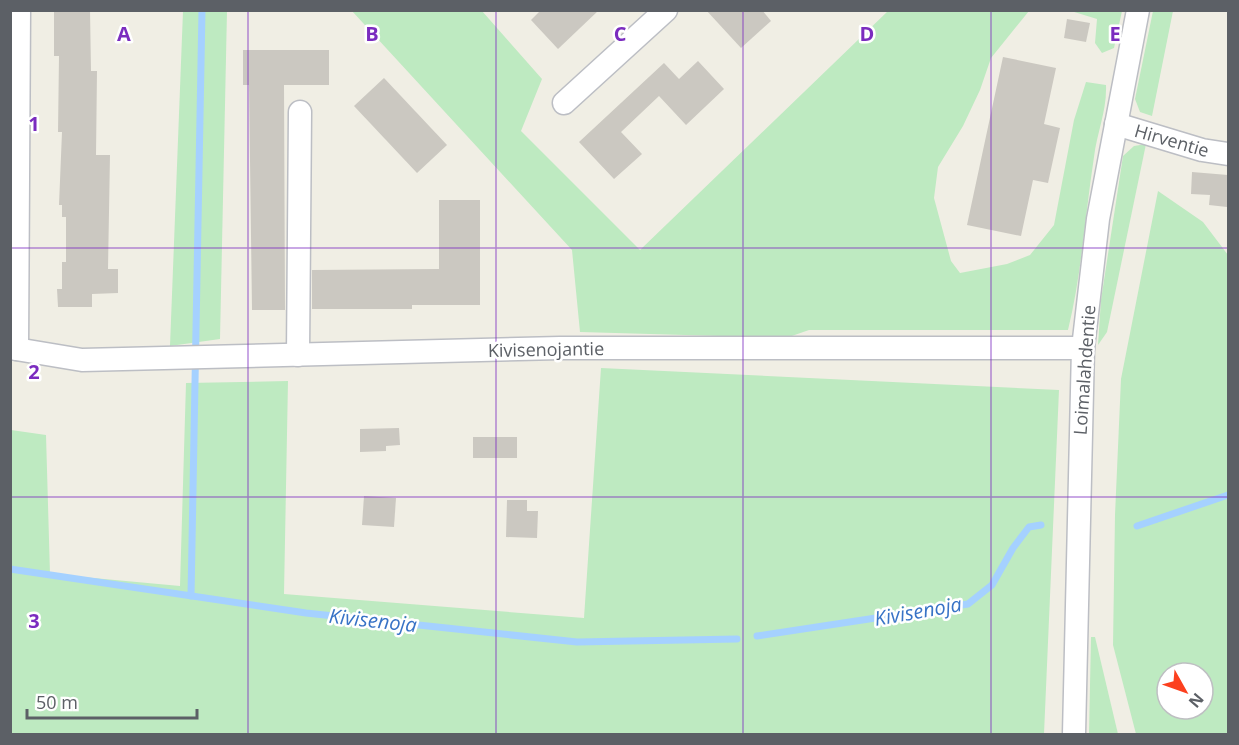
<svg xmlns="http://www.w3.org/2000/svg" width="1239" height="745" viewBox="0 0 1239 745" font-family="'Open Sans',sans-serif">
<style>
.green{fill:#beeac1;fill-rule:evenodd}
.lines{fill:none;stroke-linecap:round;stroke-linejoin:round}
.stream{stroke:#a5d1ff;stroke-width:7}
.building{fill:#cbc8c1}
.minor-casing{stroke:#bcbec4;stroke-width:25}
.minor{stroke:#fff;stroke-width:22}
.grid{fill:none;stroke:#7b2cbf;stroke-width:1.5;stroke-opacity:0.55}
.labels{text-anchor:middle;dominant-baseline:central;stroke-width:5;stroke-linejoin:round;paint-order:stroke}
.street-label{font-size:18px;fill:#5c6066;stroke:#fff}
.water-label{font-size:20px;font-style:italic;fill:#3873c6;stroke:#fff}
.grid-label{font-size:20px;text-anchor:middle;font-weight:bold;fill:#7b2cbf;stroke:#fff;stroke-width:5;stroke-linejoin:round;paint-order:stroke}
</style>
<rect width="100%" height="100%" fill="#f0eee4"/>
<g class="green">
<path d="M 183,11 L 227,11 L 220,339 L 170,346 Z"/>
<path d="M 352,11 L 482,11 L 542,79 L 521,131 L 640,250 L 888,11 L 1029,11 L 991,58 L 980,90 L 963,126 L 938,167 L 934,198 L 951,261 L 960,273 L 1007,264 L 1030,255 L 1054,225 L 1074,120 L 1086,82 L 1106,85 C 1107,111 1097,132 1094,157 C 1085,215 1082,273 1068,330 L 809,330 L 786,338 L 580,332 L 572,250 Z"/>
<path d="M 1071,11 L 1122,11 L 1114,48 L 1102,53 L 1095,43 L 1097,19 Z"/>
<path d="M 1153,11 L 1173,11 L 1152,116 L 1140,112 L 1135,99 Z"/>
<path d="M 1146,144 L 1107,332 L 1098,345 L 1101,300 L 1123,156 L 1134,146 Z"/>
<path d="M 1158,191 L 1203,222 L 1228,255 L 1228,734 L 1136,734 L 1113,645 L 1115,515 L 1121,379 ZM 1167,673 L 1203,673 L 1203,709 L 1167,709 Z"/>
<path d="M 601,368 L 1059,390 L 1044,734 L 11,734 L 11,430 L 46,435 L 50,574 L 180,586 L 186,383 L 288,381 L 284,594 L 584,618 Z"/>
<path d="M 1091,637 L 1095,637 L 1118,734 L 1089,734 Z"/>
</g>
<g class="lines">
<g class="stream">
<path d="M 1137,526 L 1228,495"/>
<path d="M 10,569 L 306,613 L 577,642 L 737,639"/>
<path d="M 191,596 L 202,10"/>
<path d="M 757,636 L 968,604 L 992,585 L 1013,548 L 1029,527 L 1041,525"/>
</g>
</g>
<g class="building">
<path d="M 54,10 L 90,10 L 91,71 L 97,71 L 96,155 L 110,155 L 108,269 L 118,269 L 118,293 L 92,294 L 92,307 L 58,307 L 57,289 L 62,289 L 62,262 L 66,262 L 66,217 L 62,217 L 62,205 L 59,205 L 62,132 L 58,132 L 59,56 L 54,56 Z"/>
<path d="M 541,10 L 599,10 L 558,49 L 531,20 Z"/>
<path d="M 706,10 L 762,10 L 771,21 L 741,48 Z"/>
<path d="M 1067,19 L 1090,23 L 1086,42 L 1064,38 Z"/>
<path d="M 243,50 L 329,50 L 329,85 L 284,85 L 285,310 L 252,310 L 249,85 L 243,85 Z"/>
<path d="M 1003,57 L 1056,68 L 1044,124 L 1060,128 L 1048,183 L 1033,180 L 1021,236 L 967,225 Z"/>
<path d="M 698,61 L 724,89 L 686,125 L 659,96 L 621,132 L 642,154 L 614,179 L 579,142 L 664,63 L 679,79 Z"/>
<path d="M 384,78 L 447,145 L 417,173 L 354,106 Z"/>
<path d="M 1192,172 L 1228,175 L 1227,207 L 1209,205 L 1210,195 L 1191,194 Z"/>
<path d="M 439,200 L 480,200 L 480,305 L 412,305 L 412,309 L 312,309 L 312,270 L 439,269 Z"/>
<path d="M 399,428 L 400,445 L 386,446 L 386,451 L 360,452 L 360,429 Z"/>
<rect x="473" y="437" width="44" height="21"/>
<path d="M 364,496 L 396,498 L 394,527 L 362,525 Z"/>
<path d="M 507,500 L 527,500 L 527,511 L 538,511 L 537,538 L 506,537 Z"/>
</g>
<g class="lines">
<g class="minor-casing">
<g id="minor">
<path d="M 564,103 L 666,10"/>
<path d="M 1116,124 L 1202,150 L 1228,154"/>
<path d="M 10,348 L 82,360 L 560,348 L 1083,348"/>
<path d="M 17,349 L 19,10"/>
<path d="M 298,355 L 300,112"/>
<path d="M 1074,734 L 1083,348 L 1098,219 L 1138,10"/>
</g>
</g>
<use href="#minor" class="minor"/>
</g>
<path class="grid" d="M 248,10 L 248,734M 496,10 L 496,734M 743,10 L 743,734M 991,10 L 991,734M 10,248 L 1228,248M 10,497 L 1228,497"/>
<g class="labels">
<g class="street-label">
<text transform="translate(1172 140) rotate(16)">Hirventie</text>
<text transform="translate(546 349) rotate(-1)">Kivisenojantie</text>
<text transform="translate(1084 370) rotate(-86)">Loimalahdentie</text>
</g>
<g class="water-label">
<text transform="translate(918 611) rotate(-10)">Kivisenoja</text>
<text transform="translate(373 620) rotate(6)">Kivisenoja</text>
</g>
</g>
<g class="grid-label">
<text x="124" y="41">A</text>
<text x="372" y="41">B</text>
<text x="620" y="41">C</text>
<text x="867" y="41">D</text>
<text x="1115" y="41">E</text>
<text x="34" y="131">1</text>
<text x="34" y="379">2</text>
<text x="34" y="628">3</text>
</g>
<rect width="1239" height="745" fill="none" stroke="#5c6066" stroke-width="24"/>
<g transform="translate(1185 691) rotate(130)"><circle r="28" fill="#ffffff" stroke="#bebfc2" stroke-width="1.5"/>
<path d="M0-4.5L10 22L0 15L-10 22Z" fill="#fc401e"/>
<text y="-9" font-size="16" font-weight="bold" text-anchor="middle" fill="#5c6066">N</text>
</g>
<path d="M27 709v9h170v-9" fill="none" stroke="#5c6066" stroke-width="3"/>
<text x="36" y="709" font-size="18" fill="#5c6066" stroke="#ffffff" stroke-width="4.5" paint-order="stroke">50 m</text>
</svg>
